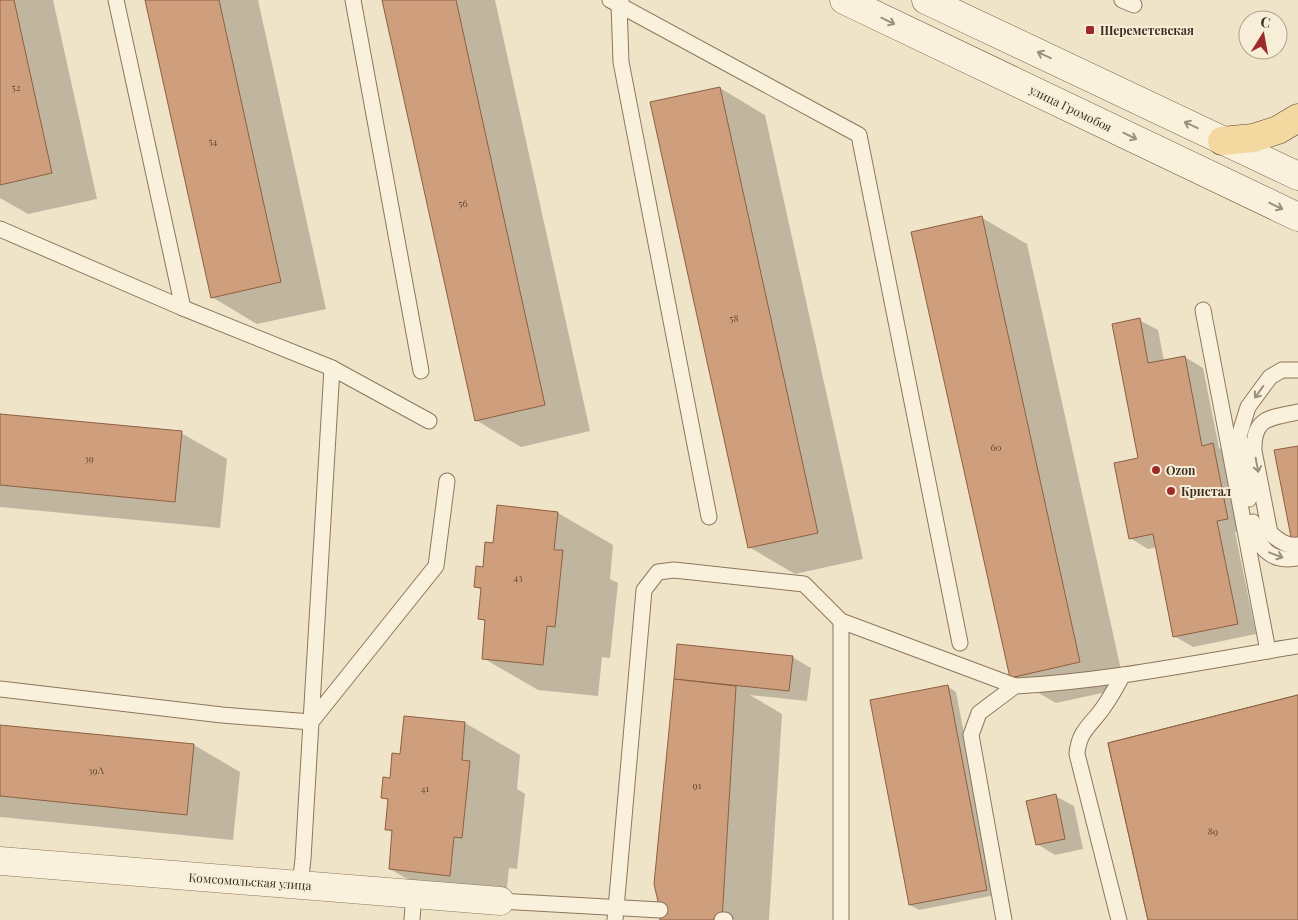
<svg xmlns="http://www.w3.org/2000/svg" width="1298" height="920" viewBox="0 0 1298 920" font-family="'Playfair Display',serif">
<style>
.shadow{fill:#0003}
.building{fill:#cf9f7d;stroke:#8d5f41}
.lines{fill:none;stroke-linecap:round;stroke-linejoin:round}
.lane-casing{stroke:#8d765c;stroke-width:17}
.street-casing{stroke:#8d765c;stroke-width:29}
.secondary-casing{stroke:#6f573f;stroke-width:29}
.primary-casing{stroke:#5b4430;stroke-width:29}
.lane{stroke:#faf1dc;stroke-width:15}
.street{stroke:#faf1dc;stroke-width:28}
.secondary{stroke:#faf1dc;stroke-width:28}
.primary{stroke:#f3d9a0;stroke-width:28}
.oneway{stroke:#9c907e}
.poi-dot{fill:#9e2a2b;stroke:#f7eed8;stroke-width:2}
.labels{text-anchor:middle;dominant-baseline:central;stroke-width:4;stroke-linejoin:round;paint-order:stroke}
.number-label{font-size:10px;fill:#624a37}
.poi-label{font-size:12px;font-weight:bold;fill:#3d2e20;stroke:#f7eed8;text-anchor:start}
.street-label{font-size:12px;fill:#3d2e20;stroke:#f7eed8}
</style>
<rect width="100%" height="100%" fill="#f0e4c8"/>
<g class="shadow">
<path d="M 0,0 L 53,0 L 97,199 L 28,214 L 0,198 Z"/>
<path d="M 146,0 L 258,0 L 326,309 L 257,324 L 212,297 Z"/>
<path d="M 383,0 L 495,0 L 590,431 L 521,447 L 476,420 Z"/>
<path d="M 720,88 L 765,115 L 863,559 L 795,574 L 749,547 Z"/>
<path d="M 982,218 L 1027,244 L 1125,688 L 1056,703 L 1011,677 Z"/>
<path d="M 1139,320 L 1158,330 L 1164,361 L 1185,357 L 1203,368 L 1219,448 L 1232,455 L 1246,530 L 1235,532 L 1256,634 L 1193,647 L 1174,636 L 1157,547 L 1148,549 L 1130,538 L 1140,459 Z"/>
<path d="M 0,415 L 181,433 L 227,459 L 220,528 L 0,507 Z"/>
<path d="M 558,513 L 613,545 L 610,579 L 618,583 L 610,658 L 602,657 L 598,696 L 538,690 L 483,658 L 486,622 L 479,618 L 482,590 L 475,587 L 494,545 Z"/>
<path d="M 792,657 L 811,668 L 807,701 L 750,695 L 782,714 L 769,920 L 661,920 L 679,681 L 675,679 Z"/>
<path d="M 947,686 L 956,692 L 995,895 L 919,910 L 910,905 Z"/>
<path d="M 465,723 L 520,755 L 517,789 L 525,794 L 517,869 L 509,868 L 505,907 L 445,901 L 390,869 L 393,833 L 386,829 L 389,801 L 383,797 L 401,755 Z"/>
<path d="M 0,726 L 194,745 L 240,772 L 233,840 L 0,817 Z"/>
<path d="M 1055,796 L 1074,806 L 1083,849 L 1055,855 L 1037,844 Z"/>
</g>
<g class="building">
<path d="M 0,0 L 14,0 L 52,173 L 0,185 Z"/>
<path d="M 145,0 L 219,0 L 281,282 L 211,298 Z"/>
<path d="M 382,0 L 456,0 L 545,405 L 475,421 Z"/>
<path d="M 720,87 L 818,533 L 748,548 L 650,102 Z"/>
<path d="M 982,216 L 1080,662 L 1010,678 L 911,232 Z"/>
<path d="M 1140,318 L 1148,363 L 1185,356 L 1202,446 L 1213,443 L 1228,519 L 1217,521 L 1238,624 L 1173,637 L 1153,534 L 1129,539 L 1114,463 L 1138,458 L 1112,324 Z"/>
<path d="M 0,414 L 182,431 L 175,502 L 0,485 Z"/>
<path d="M 1298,446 L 1298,541 L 1292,542 L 1274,450 Z"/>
<path d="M 497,505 L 558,512 L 554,550 L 563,550 L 555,627 L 547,626 L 543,665 L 482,659 L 485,620 L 478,619 L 481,588 L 474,587 L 476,566 L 483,567 L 485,542 L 493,543 Z"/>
<path d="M 677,644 L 793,656 L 789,691 L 674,679 Z"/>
<path d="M 674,679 L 736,686 L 722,920 L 660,920 L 660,910 L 654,884 Z"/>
<path d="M 948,685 L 987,890 L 909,905 L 870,700 Z"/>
<path d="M 1298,695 L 1298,920 L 1148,920 L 1108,743 Z"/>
<path d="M 1298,695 L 1298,920 L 1148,920 L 1108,743 Z"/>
<path d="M 404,716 L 465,722 L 462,760 L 470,761 L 462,838 L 454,837 L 450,876 L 389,869 L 392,830 L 385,830 L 388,799 L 381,798 L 383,777 L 390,778 L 392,753 L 400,754 Z"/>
<path d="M 0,725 L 194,744 L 187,815 L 0,796 Z"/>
<path d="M 1056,794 L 1065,839 L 1036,845 L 1026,801 Z"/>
</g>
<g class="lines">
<g class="lane-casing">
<g id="lane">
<path d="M 116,0 L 183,308"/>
<path d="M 353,0 L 421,371"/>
<path d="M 610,0 L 859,135 L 960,643"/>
<path d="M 621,0 L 619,4 L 621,62 L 709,517"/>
<path d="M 1122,0 L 1134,5"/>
<path d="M 0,229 L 183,308 L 332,368 L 429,421"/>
<path d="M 1203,310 L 1268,651"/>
<path d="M 1298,412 C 1270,418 1253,417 1254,451 L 1270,533 C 1278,540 1287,547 1298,545"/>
<path d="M 1249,499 L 1239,436 L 1248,407 L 1270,377 L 1282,370 L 1298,370"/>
<path d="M 1253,522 C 1257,547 1270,563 1298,558"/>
<path d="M 841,621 L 841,920"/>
<path d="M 0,689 L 222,715 L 311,722 L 332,368"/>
<path d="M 300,885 L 303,859 L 311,722 L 436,566 L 447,481"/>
<path d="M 500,901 L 660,910"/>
<path d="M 412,920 L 414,893"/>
<path d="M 615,920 L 644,590 L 658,572 L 674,570 L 804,584 L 841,621 L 1015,686 C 1110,681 1204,661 1298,646"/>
<path d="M 722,920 L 725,920"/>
<path d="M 1004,920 L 971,735 L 979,713 L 1015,686"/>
<path d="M 1119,920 L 1077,754 C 1079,729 1093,724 1105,705 C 1112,695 1117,685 1123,675"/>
</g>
</g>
<g class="street-casing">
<path id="street" d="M 0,861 L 500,901"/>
</g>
<g class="secondary-casing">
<g id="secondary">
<path d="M 844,0 L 1298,217"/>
<path d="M 926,0 L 1298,176"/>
</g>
</g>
<g class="primary-casing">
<path id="primary" d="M 1222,141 L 1253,138 L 1278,130 L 1298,118"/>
</g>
<use href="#lane" class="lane"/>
<use href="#street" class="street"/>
<use href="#secondary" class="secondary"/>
<use href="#primary" class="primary"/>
</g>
<defs><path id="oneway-shaft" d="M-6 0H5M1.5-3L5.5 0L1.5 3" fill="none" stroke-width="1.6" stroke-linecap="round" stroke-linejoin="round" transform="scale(1.25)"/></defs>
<g class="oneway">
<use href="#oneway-shaft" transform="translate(888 21) rotate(26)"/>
<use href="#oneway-shaft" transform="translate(1044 55) rotate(-155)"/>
<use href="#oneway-shaft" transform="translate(1191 125) rotate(-155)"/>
<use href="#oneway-shaft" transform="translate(1130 136) rotate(26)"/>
<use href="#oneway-shaft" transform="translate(1276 206) rotate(26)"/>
<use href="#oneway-shaft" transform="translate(1259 392) rotate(126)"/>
<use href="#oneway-shaft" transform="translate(1257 465) rotate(79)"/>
<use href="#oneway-shaft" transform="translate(1276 555) rotate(21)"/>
</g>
<g class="poi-dot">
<rect x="1085" y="25" width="10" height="10" rx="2.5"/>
<circle cx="1156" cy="470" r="5"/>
<circle cx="1171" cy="491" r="5"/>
</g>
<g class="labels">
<g class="number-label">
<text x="16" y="87">52</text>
<text x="213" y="141">54</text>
<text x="463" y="203">56</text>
<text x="734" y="318">58</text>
<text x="996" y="447">60</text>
<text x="89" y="458">39</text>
<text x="518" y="577">43</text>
<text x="96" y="770">39А</text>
<text x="697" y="785">91</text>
<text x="425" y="788">41</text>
<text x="1213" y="831">89</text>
</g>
<g class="poi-label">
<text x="1100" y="30">Шереметевская</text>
<text x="1166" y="470">Ozon</text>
<text x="1181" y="491">Кристал</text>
</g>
<g class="street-label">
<text transform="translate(1071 108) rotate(26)">улица Громобоя</text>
<text transform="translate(250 881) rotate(4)">Комсомольская улица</text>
</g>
</g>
<g transform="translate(1263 35) rotate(11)"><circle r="24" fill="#f7eed8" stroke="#ada18e"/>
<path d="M0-4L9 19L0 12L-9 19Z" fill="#9e2a2b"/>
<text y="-8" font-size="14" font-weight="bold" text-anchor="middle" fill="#3d2e20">С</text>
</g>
</svg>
